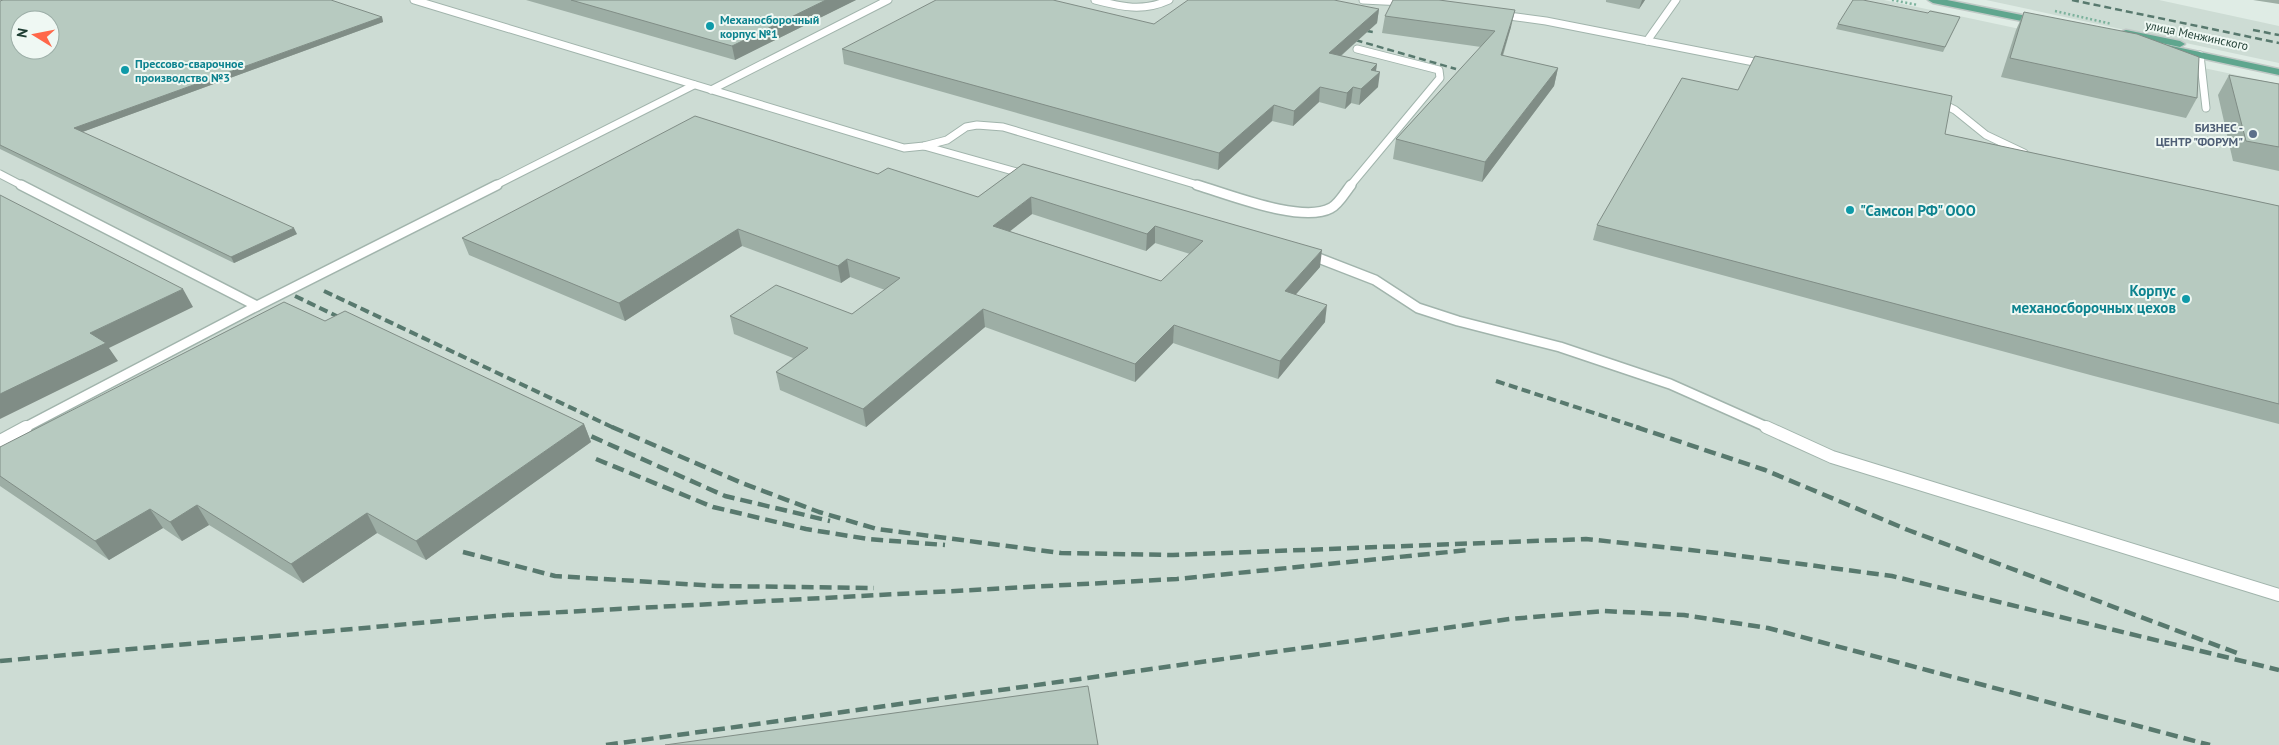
<svg xmlns="http://www.w3.org/2000/svg" width="2279" height="745" viewBox="0 0 2279 745" font-family="'PT Sans',sans-serif">
<style>
.built{fill:#cddcd4;fill-rule:evenodd}
.lines{fill:none;stroke-linecap:round;stroke-linejoin:round}
.lane-far2-casing{stroke:#a1b4ac;stroke-width:9}
.lane-far1-casing{stroke:#a1b4ac;stroke-width:12}
.lane-casing{stroke:#a1b4ac;stroke-width:14}
.primary-casing{stroke:#c0c9c6;stroke-width:3}
.path{stroke:#7cb29d;stroke-width:2.5;stroke-dasharray:2 2.5;stroke-linecap:butt}
.lane-far2{stroke:#fff;stroke-width:7}
.lane-far1{stroke:#fff;stroke-width:9}
.lane{stroke:#fff;stroke-width:12}
.primary{fill:#5fa68e;fill-rule:evenodd}
.rail-far2{stroke:#58796e;stroke-width:2.5;stroke-dasharray:7 4;stroke-linecap:butt}
.rail-far1{stroke:#58796e;stroke-width:4;stroke-dasharray:9 4.5;stroke-linecap:butt}
.rail{stroke:#58796e;stroke-width:4.5;stroke-dasharray:12 6;stroke-linecap:butt}
.wall{fill:#9daea5;fill-rule:evenodd}
.shaded-wall{fill:#808d86}
.building{fill:#b7cac0;stroke:#808d86;fill-rule:evenodd}
.culture-dot{fill:#0f9aa8;stroke:#eff8f3;stroke-width:2}
.service-dot{fill:#5c6f8a;stroke:#eff8f3;stroke-width:2}
.labels{text-anchor:middle;dominant-baseline:central;stroke-width:4;stroke-linejoin:round;paint-order:stroke}
.far-culture-label{font-size:12px;font-weight:bold;fill:#0d838f;stroke:#eff8f3;text-anchor:start}
.far-street-label{font-size:12px;fill:#1e3d32;stroke:#eff8f3}
.far-service-label{font-size:12px;font-weight:bold;fill:#4e5e75;stroke:#eff8f3;text-anchor:end}
.culture-label{font-size:15px;font-weight:bold;fill:#0d838f;stroke:#eff8f3;text-anchor:start}
</style>
<rect width="100%" height="100%" fill="#dfece5"/>
<g class="built">
<path d="M 0,0 L 1884,0 L 2279,84 L 2279,745 L 0,745 ZM 20,20 L 50,20 L 50,50 L 20,50 Z"/>
<path d="M 1986,0 L 2159,0 L 2279,26 L 2279,63 Z"/>
</g>
<g class="lines">
<g class="lane-far2-casing">
<g id="lane-far2">
<path d="M 414,0 L 904,148 L 924,146 L 947,140 L 966,127 L 977,125 L 1003,127 L 1201,186"/>
<path d="M 1095,0 C 1122,7 1143,12 1169,0"/>
<path d="M 1363,0 L 1404,2"/>
<path d="M 1501,15 L 1546,21 L 1764,64"/>
<path d="M 1647,41 L 1676,0"/>
<path d="M 2200,55 L 2206,108"/>
<path d="M 711,90 L 888,0"/>
<path d="M 1939,102 L 1955,110 L 1986,135 L 2024,153"/>
<path d="M 924,146 L 1024,174"/>
<path d="M 0,174 L 23,186"/>
<path d="M 494,186 L 694,85"/>
<path d="M 1350,186 L 1440,78 L 1439,70 L 1357,49"/>
</g>
</g>
<g class="lane-far1-casing">
<g id="lane-far1">
<path d="M 21,185 L 257,306"/>
<path d="M 1197,185 C 1228,194 1302,224 1331,208 C 1339,204 1346,191 1351,185"/>
<path d="M 1308,254 L 1375,280 L 1418,308 L 1458,321 L 1560,347 L 1670,384 L 1769,428"/>
<path d="M 24,428 L 257,306 L 497,185"/>
</g>
</g>
<g class="lane-casing">
<g id="lane">
<path d="M 1766,427 L 1832,457 L 2279,595"/>
<path d="M 0,441 L 26,427"/>
</g>
</g>
<g class="primary-casing">
<g id="primary">
<path d="M 1928,0 L 1947,0 L 2042,19 L 2047,22 L 2042,25 L 1933,3 Z"/>
<path d="M 2126,30 L 2180,41 L 2185,44 L 2180,47 L 2123,35 L 2123,31 Z"/>
<path d="M 2167,45 L 2279,69 L 2279,75 L 2163,50 L 2162,48 Z"/>
</g>
</g>
<g class="path">
<path d="M 1892,0 L 1918,5"/>
<path d="M 2055,11 L 2112,24"/>
</g>
<use href="#lane-far2" class="lane-far2"/>
<use href="#lane-far1" class="lane-far1"/>
<use href="#lane" class="lane"/>
<use href="#primary" class="primary"/>
<g class="rail-far2">
<path d="M 2072,0 L 2279,43"/>
<path d="M 1355,29 L 1373,32"/>
<path d="M 2253,30 L 2279,35"/>
<path d="M 1345,37 L 1456,69"/>
</g>
<g class="rail-far1">
<path d="M 324,291 L 614,428"/>
<path d="M 295,296 L 349,322"/>
<path d="M 1496,381 L 1640,428"/>
</g>
<g class="rail">
<path d="M 612,427 L 742,483 L 819,512 L 877,529 L 1061,553 L 1173,555 L 1586,539 L 1718,553 L 1892,576 L 2279,670"/>
<path d="M 1636,427 L 1765,470 L 1908,530 L 2237,653"/>
<path d="M 575,429 L 725,496 L 830,521"/>
<path d="M 596,459 L 713,507 L 806,529 L 868,539 L 945,545"/>
<path d="M 463,552 L 555,576 L 717,586 L 874,588"/>
<path d="M 0,661 L 507,615 L 1177,579 L 1469,550"/>
<path d="M 606,745 L 1510,619 L 1604,611 L 1684,615 L 1768,628 L 2210,745"/>
</g>
</g>
<g class="wall">
<path d="M 526,0 L 856,0 L 735,60 Z"/>
<path d="M 1606,0 L 1645,0 L 1639,9 L 1606,2 Z"/>
<path d="M 2253,0 L 2279,0 L 2279,4 Z"/>
<path d="M 0,1 L 382,17 L 383,22 L 82,132 L 297,234 L 234,263 L 0,149 Z"/>
<path d="M 1379,9 L 1377,23 L 1341,56 L 1377,64 L 1376,71 L 1378,87 L 1359,105 L 1351,103 L 1345,109 L 1319,102 L 1293,126 L 1272,121 L 1218,170 L 844,64 L 842,49 L 1154,24 Z"/>
<path d="M 2024,12 L 2197,98 L 2186,118 L 2001,77 L 2016,30 Z"/>
<path d="M 1928,13 L 1960,17 L 1943,52 L 1836,29 L 1838,24 Z"/>
<path d="M 1385,16 L 1511,27 L 1503,56 L 1558,68 L 1554,86 L 1482,182 L 1393,159 L 1396,139 L 1481,47 L 1382,33 Z"/>
<path d="M 2229,75 L 2279,84 L 2279,171 L 2233,161 L 2218,95 Z"/>
<path d="M 1945,134 L 2279,206 L 2279,424 L 2094,376 L 1593,240 L 1597,225 Z"/>
<path d="M 1023,164 L 1320,267 L 1295,295 L 1325,322 L 1278,379 L 1173,343 L 1135,382 L 985,327 L 866,427 L 780,390 L 776,372 L 793,358 L 734,334 L 730,316 L 852,314 L 885,290 L 850,277 L 841,283 L 742,246 L 625,321 L 469,255 L 462,238 L 878,174 L 978,197 ZM 1032,214 L 1146,251 L 1155,243 L 1190,254 L 1161,281 L 1009,231 Z"/>
<path d="M 325,321 L 584,424 L 591,442 L 426,560 L 377,533 L 303,583 L 209,525 L 182,541 L 163,528 L 109,560 L 0,486 L 0,447 Z"/>
</g>
<g class="shaded-wall">
<path d="M 826,0 L 856,0 L 735,60 L 732,46 Z"/>
<path d="M 1642,0 L 1645,0 L 1639,9 Z"/>
<path d="M 1379,9 L 1377,23 L 1327,68 L 1329,53 Z"/>
<path d="M 1515,10 L 1511,27 L 1497,73 L 1501,55 Z"/>
<path d="M 382,17 L 383,22 L 77,134 L 74,128 Z"/>
<path d="M 1377,64 L 1375,76 L 1380,72 L 1378,87 L 1359,105 L 1361,89 L 1371,70 Z"/>
<path d="M 1558,68 L 1554,86 L 1482,182 L 1485,162 Z"/>
<path d="M 1320,87 L 1319,102 L 1293,126 L 1294,111 Z"/>
<path d="M 1353,87 L 1351,103 L 1345,109 L 1347,93 Z"/>
<path d="M 1274,105 L 1272,121 L 1218,170 L 1219,153 Z"/>
<path d="M 1031,197 L 1032,214 L 995,243 L 993,226 Z"/>
<path d="M 1155,226 L 1155,243 L 1146,251 L 1147,234 Z"/>
<path d="M 294,228 L 297,234 L 234,263 L 231,257 Z"/>
<path d="M 738,229 L 742,246 L 625,321 L 619,303 Z"/>
<path d="M 1322,250 L 1320,267 L 1283,309 L 1285,291 Z"/>
<path d="M 847,259 L 850,277 L 841,283 L 838,266 Z"/>
<path d="M 183,289 L 193,307 L 109,348 L 118,361 L 0,419 L 0,394 L 90,333 Z"/>
<path d="M 1327,305 L 1325,322 L 1278,379 L 1280,361 Z"/>
<path d="M 983,309 L 985,327 L 866,427 L 863,409 Z"/>
<path d="M 1174,325 L 1173,343 L 1135,382 L 1135,364 Z"/>
<path d="M 584,424 L 591,442 L 426,560 L 416,541 Z"/>
<path d="M 197,505 L 209,525 L 182,541 L 170,522 Z"/>
<path d="M 150,509 L 163,528 L 109,560 L 95,541 Z"/>
<path d="M 367,513 L 377,533 L 303,583 L 291,564 Z"/>
</g>
<g class="building">
<path d="M 3,0 L 331,0 L 382,17 L 74,128 L 294,228 L 231,257 L 0,145 L 0,1 ZM 20,20 L 50,20 L 50,50 L 20,50 Z"/>
<path d="M 571,0 L 826,0 L 732,46 Z"/>
<path d="M 936,0 L 1053,0 L 1154,24 L 1188,0 L 1334,0 L 1379,9 L 1329,53 L 1377,64 L 1371,70 L 1380,72 L 1361,89 L 1353,87 L 1347,93 L 1320,87 L 1294,111 L 1274,105 L 1219,153 L 842,49 Z"/>
<path d="M 1393,0 L 1439,0 L 1515,10 L 1501,55 L 1558,68 L 1485,162 L 1396,139 L 1495,31 L 1385,16 Z"/>
<path d="M 1853,0 L 1863,0 L 1928,13 L 1930,11 L 1960,17 L 1945,47 L 1838,24 Z"/>
<path d="M 2024,12 L 2137,34 L 2199,57 L 2197,98 L 2010,58 Z"/>
<path d="M 1755,56 L 1952,96 L 1945,134 L 2279,206 L 2279,404 L 2104,359 L 1597,225 L 1682,78 L 1738,90 Z"/>
<path d="M 2229,75 L 2279,84 L 2279,147 L 2246,141 Z"/>
<path d="M 695,116 L 878,174 L 888,168 L 978,197 L 1023,164 L 1322,250 L 1285,291 L 1327,305 L 1280,361 L 1174,325 L 1135,364 L 983,309 L 863,409 L 776,372 L 808,348 L 730,316 L 776,285 L 852,314 L 900,278 L 847,259 L 838,266 L 738,229 L 619,303 L 462,238 ZM 1031,197 L 1147,234 L 1155,226 L 1203,241 L 1161,281 L 993,226 Z"/>
<path d="M 0,195 L 183,289 L 90,333 L 106,343 L 0,394 Z"/>
<path d="M 284,302 L 325,321 L 345,311 L 584,424 L 416,541 L 367,513 L 291,564 L 197,505 L 170,522 L 150,509 L 95,541 L 0,476 L 0,447 Z"/>
<path d="M 1088,686 L 1098,745 L 665,745 Z"/>
</g>
<g class="culture-dot">
<circle cx="710" cy="26" r="5"/>
<circle cx="125" cy="70" r="5"/>
<circle cx="1850" cy="210" r="5"/>
<circle cx="2186" cy="299" r="5"/>
</g>
<circle class="service-dot" cx="2253" cy="134" r="5"/>
<g class="labels">
<g class="far-culture-label">
<text x="720" y="19">Механосборочный<tspan x="720" dy="14">корпус №1</tspan></text>
<text x="135" y="63">Прессово-сварочное<tspan x="135" dy="14">производство №3</tspan></text>
</g>
<g class="far-street-label">
<text transform="translate(2197 35) rotate(12)">улица Менжинского</text>
</g>
<g class="far-service-label">
<text x="2243" y="127">БИЗНЕС -<tspan x="2243" dy="14">ЦЕНТР "ФОРУМ"</tspan></text>
</g>
<g class="culture-label">
<text x="1860" y="210">"Самсон РФ" ООО</text>
<text x="2176" y="290" text-anchor="end">Корпус<tspan x="2176" dy="17">механосборочных цехов</tspan></text>
</g>
</g>
<g transform="translate(35 35) rotate(280)"><circle r="24" fill="#eff8f3" stroke="#9bada6"/>
<path d="M0-4L9 19L0 12L-9 19Z" fill="#ff6749"/>
<text y="-8" font-size="14" font-weight="bold" text-anchor="middle" fill="#1e3d32">N</text>
</g>
</svg>
